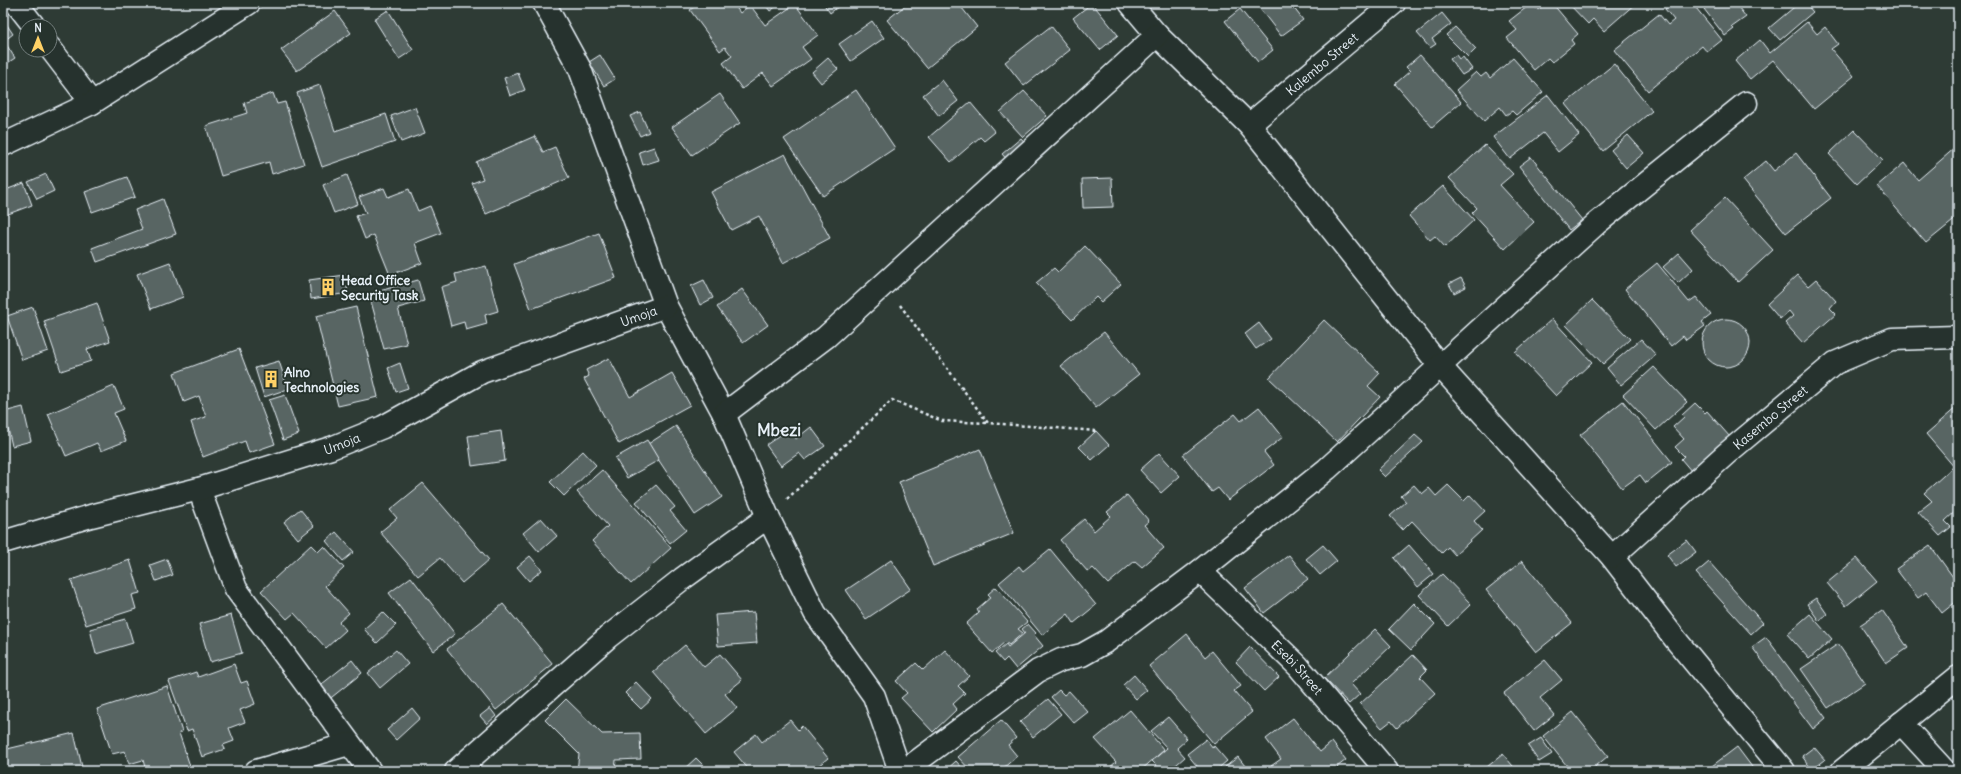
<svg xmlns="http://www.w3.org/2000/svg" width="1961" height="774" viewBox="0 0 1961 774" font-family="Delius,sans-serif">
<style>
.building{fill:#596563;stroke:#e8f1f8}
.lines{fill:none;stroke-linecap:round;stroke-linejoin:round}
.minor-casing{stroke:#e8f1f8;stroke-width:25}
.path{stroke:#e8f1f8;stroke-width:2.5;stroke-dasharray:3 3;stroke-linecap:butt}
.minor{stroke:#26332d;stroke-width:22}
.labels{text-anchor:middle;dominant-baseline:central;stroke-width:4;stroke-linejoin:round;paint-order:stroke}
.street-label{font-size:13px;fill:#e8f1f8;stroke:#26332d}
.poi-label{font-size:13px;font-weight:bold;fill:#e8f1f8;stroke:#26332d;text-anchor:start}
.district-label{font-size:17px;font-weight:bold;fill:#e8f1f8;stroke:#26332d}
</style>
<rect width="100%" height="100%" fill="#2e3b35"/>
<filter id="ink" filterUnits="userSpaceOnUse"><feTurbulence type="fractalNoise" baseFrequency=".025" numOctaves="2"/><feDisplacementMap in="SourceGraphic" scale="8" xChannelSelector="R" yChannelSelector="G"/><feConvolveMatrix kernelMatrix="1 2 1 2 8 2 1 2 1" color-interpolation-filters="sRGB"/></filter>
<g filter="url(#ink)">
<g class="building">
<path d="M 699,3 L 733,3 L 740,13 L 750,5 L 765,25 L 795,4 L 818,35 L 802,47 L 811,59 L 773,86 L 763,73 L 742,89 L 723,63 L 732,56 L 725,47 L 720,51 L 690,10 Z"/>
<path d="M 764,3 L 781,3 L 770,11 Z"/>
<path d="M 823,3 L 843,3 L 830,13 Z"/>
<path d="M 908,3 L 958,3 L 977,27 L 927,68 L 887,20 Z"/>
<path d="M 1092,3 L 1118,35 L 1100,50 L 1073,18 Z"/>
<path d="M 1260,3 L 1290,3 L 1303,20 L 1281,36 L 1257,5 Z"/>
<path d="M 1532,3 L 1538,10 L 1546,3 L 1552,3 L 1578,34 L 1571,40 L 1574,44 L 1552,62 L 1548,58 L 1534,70 L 1507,38 L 1517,30 L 1509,21 Z"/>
<path d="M 1568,3 L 1636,3 L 1604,31 L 1593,19 L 1588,24 Z"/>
<path d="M 1672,3 L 1692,3 L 1722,40 L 1707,52 L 1702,46 L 1648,91 L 1614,50 L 1659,14 L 1668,25 L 1674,20 L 1665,9 Z"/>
<path d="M 1712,3 L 1735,3 L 1746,17 L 1732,27 L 1734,29 L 1725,36 L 1704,9 Z"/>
<path d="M 1799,3 L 1805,3 L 1813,12 L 1780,40 L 1769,28 Z"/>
<path d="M 1240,9 L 1273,50 L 1258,62 L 1225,21 Z"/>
<path d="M 388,10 L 413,50 L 399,59 L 374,19 Z"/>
<path d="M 335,11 L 351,33 L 297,71 L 281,50 Z"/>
<path d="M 1442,13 L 1451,24 L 1432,39 L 1436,44 L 1430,48 L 1417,33 Z"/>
<path d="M 3,19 L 13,34 L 4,41 L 15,58 L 3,66 Z"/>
<path d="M 872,21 L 884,38 L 851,61 L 839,44 Z"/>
<path d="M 1807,22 L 1817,34 L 1825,27 L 1838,44 L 1831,49 L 1854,76 L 1814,109 L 1773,60 L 1750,79 L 1735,61 L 1760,40 L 1770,53 Z"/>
<path d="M 1051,26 L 1070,50 L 1024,86 L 1005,62 Z"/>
<path d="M 1455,27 L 1476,49 L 1468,57 L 1446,35 Z"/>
<path d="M 600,55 L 615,79 L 604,86 L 589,62 Z"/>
<path d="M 1420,55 L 1461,102 L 1432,127 L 1395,84 L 1410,71 L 1406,67 Z"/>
<path d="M 1456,55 L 1459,59 L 1463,57 L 1472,69 L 1462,75 L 1450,59 Z"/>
<path d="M 828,58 L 838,69 L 821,83 L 812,72 Z"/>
<path d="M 1513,58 L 1543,92 L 1516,115 L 1512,111 L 1506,115 L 1500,107 L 1484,121 L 1456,90 L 1476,72 L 1481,77 L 1486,73 L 1490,78 Z"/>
<path d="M 1614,64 L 1652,111 L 1603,151 L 1565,104 Z"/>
<path d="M 518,73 L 525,90 L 510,96 L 504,78 Z"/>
<path d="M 942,80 L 958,101 L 939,116 L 923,95 Z"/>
<path d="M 320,85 L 335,131 L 386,114 L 395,142 L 322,167 L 297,93 Z"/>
<path d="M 856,90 L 895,148 L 823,196 L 784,139 Z"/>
<path d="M 1024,91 L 1047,116 L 1023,137 L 1000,112 Z"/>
<path d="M 273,93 L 277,104 L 285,102 L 304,164 L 272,174 L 269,162 L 221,176 L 206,126 L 247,113 L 244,103 Z"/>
<path d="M 720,94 L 740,123 L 692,155 L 672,127 Z"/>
<path d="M 1548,95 L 1579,135 L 1558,152 L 1543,133 L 1510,159 L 1493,137 Z"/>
<path d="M 970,102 L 995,132 L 984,141 L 980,137 L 951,162 L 929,137 Z"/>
<path d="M 415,107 L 425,133 L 401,142 L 391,116 Z"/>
<path d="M 640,112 L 649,132 L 640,136 L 630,116 Z"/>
<path d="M 1854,130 L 1883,160 L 1857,184 L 1829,154 Z"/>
<path d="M 1628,135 L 1644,153 L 1626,168 L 1611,150 Z"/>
<path d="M 535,136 L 543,152 L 555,147 L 569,178 L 486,214 L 472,183 L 483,179 L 476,162 Z"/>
<path d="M 1021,138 L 1029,147 L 1010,163 L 1002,154 Z"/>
<path d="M 1485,145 L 1513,174 L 1500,185 L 1534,222 L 1505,249 L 1472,213 L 1477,208 L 1449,178 Z"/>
<path d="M 654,147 L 659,160 L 643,165 L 639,152 Z"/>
<path d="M 1956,147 L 1958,149 L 1958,217 L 1926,243 L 1877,186 L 1904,163 L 1918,180 Z"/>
<path d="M 1796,153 L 1831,198 L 1786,233 L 1743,180 L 1766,161 L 1774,171 Z"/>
<path d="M 785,154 L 830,238 L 783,263 L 759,216 L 731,230 L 711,192 Z"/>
<path d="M 1531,157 L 1582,220 L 1569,230 L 1519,166 Z"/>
<path d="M 46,174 L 54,191 L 37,199 L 28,182 Z"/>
<path d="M 347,175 L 358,204 L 334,213 L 323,185 Z"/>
<path d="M 127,177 L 135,197 L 92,212 L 85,192 Z"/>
<path d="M 1112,178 L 1113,207 L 1083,208 L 1082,179 Z"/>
<path d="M 24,183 L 32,205 L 3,216 L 3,191 Z"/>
<path d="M 1443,186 L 1474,220 L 1445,247 L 1435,236 L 1430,240 L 1409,216 Z"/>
<path d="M 384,188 L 388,197 L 409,189 L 418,211 L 430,206 L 441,233 L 415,243 L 422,263 L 390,275 L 374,235 L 365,239 L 356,216 L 366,213 L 359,197 Z"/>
<path d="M 1725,198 L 1773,250 L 1738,282 L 1690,230 Z"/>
<path d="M 163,199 L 176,234 L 97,262 L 92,248 L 142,229 L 135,210 Z"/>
<path d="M 599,233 L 616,278 L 531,309 L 514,264 Z"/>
<path d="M 1085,246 L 1121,284 L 1101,302 L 1096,297 L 1072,320 L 1036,283 L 1054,268 L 1058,272 Z"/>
<path d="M 1679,253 L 1693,269 L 1678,283 L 1663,267 Z"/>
<path d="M 170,262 L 183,297 L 151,309 L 137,274 Z"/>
<path d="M 1657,263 L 1689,302 L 1696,297 L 1711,315 L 1702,322 L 1705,326 L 1686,340 L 1683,336 L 1671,346 L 1625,289 Z"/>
<path d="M 486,266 L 498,311 L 485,315 L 487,324 L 466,330 L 464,322 L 451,326 L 441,287 L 457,282 L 455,274 Z"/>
<path d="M 345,275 L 348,293 L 311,299 L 309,280 Z"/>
<path d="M 1798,275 L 1808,286 L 1816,279 L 1836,301 L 1830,308 L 1836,314 L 1803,343 L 1785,323 L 1793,316 L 1789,311 L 1780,319 L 1767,304 Z"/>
<path d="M 1461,278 L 1466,287 L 1454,293 L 1449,284 Z"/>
<path d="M 418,280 L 424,301 L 398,308 L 407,344 L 384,349 L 369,294 Z"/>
<path d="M 704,280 L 713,298 L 700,305 L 691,286 Z"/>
<path d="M 742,289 L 768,325 L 743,343 L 717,307 Z"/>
<path d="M 1592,300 L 1630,339 L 1603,364 L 1566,325 Z"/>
<path d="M 97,303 L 110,341 L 87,349 L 91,361 L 61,371 L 44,321 Z"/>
<path d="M 33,307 L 48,351 L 22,360 L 7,316 Z"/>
<path d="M 356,307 L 378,397 L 338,406 L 316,316 Z"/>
<path d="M 1552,319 L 1592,362 L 1556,396 L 1515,352 Z"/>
<circle cx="1726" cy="343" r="24"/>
<path d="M 1324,320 L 1380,373 L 1368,386 L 1380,397 L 1337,442 L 1269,378 Z"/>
<path d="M 1259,323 L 1271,339 L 1256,349 L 1245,334 Z"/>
<path d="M 1104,332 L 1139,374 L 1096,408 L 1061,366 Z"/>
<path d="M 1641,339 L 1656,355 L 1621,385 L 1607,368 Z"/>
<path d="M 239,349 L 275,444 L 249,453 L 245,441 L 203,457 L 191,422 L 206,417 L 199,396 L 184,402 L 174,373 Z"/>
<path d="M 609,358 L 630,397 L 672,373 L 690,405 L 619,444 L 584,379 L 589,376 L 586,370 Z"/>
<path d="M 279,361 L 288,389 L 264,397 L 255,368 Z"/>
<path d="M 400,363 L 408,388 L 396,392 L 388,368 Z"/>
<path d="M 1654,367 L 1687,402 L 1656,430 L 1623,395 Z"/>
<path d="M 114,386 L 124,409 L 114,413 L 126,441 L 101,451 L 97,443 L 66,456 L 48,414 Z"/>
<path d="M 285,395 L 299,434 L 283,440 L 269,400 Z"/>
<path d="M 1623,401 L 1672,462 L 1646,483 L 1640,475 L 1622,488 L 1580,435 Z"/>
<path d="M 1695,403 L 1705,413 L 1707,411 L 1730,437 L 1692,472 L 1681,459 L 1684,456 L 1675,447 L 1684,439 L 1673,427 L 1684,417 L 1682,415 Z"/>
<path d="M 1958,406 L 1958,466 L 1955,468 L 1926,434 Z"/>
<path d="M 23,407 L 31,441 L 12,446 L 4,412 Z"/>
<path d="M 1259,407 L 1283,437 L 1264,452 L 1274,465 L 1228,500 L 1218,488 L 1212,492 L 1183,455 L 1235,414 L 1241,421 Z"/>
<path d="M 676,426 L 722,497 L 695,515 L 648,444 Z"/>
<path d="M 811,427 L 825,446 L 805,460 L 799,453 L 781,466 L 766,445 L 789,429 L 796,439 Z"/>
<path d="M 501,431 L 505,461 L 472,466 L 468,436 Z"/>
<path d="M 1096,431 L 1109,445 L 1092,460 L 1079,447 Z"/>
<path d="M 1415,435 L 1423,442 L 1385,477 L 1378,470 Z"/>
<path d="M 647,440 L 659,460 L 627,478 L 615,458 Z"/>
<path d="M 980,449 L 1014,533 L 933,566 L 899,482 Z"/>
<path d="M 583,451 L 596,465 L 564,496 L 550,482 Z"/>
<path d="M 1159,453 L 1180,476 L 1161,493 L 1140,470 Z"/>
<path d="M 1953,467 L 1958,473 L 1958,509 L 1945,521 L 1951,527 L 1940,536 L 1918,512 L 1932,501 L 1924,493 Z"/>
<path d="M 602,470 L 671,548 L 631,584 L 592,541 L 608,526 L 577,492 Z"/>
<path d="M 423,483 L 489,560 L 462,583 L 440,558 L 418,576 L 380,532 L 397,518 L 390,510 Z"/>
<path d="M 656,485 L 675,507 L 670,511 L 686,530 L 670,543 L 636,502 Z"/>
<path d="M 1414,485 L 1422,494 L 1429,488 L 1436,496 L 1448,485 L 1464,501 L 1470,495 L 1485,511 L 1474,521 L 1482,530 L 1455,555 L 1448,547 L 1442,553 L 1412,521 L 1403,530 L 1390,516 L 1406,502 L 1401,496 Z"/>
<path d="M 1127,495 L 1149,521 L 1144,525 L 1164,548 L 1142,567 L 1135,561 L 1108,584 L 1093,568 L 1088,572 L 1060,540 L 1084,519 L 1094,531 L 1111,516 L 1107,512 Z"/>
<path d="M 300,509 L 314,526 L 298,539 L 284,522 Z"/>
<path d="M 541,518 L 557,536 L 539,552 L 523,533 Z"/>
<path d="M 336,532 L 354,552 L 343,561 L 326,541 Z"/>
<path d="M 1687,540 L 1696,552 L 1676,567 L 1667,555 Z"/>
<path d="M 311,545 L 318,552 L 324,546 L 344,568 L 325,586 L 349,613 L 339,622 L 346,630 L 326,648 L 294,613 L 287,619 L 261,591 Z"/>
<path d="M 1323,545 L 1337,561 L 1320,575 L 1306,559 Z"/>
<path d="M 1409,545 L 1434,574 L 1418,587 L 1394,558 Z"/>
<path d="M 1930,545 L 1958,584 L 1958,600 L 1942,613 L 1926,592 L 1918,598 L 1896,569 Z"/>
<path d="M 1050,549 L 1096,605 L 1074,623 L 1068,614 L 1042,635 L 999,583 L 1019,566 L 1023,571 Z"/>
<path d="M 1289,555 L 1308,579 L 1264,613 L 1245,588 Z"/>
<path d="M 530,556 L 542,570 L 529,581 L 517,567 Z"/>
<path d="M 1857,558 L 1877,581 L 1846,606 L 1827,583 Z"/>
<path d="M 167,559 L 173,575 L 156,581 L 150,565 Z"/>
<path d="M 130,560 L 140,593 L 132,595 L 136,609 L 86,625 L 71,580 Z"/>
<path d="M 891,560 L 911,589 L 866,619 L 846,590 Z"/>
<path d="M 1522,561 L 1572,623 L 1536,652 L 1486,590 Z"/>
<path d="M 1709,562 L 1763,623 L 1751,634 L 1696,573 Z"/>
<path d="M 1442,574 L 1471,604 L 1448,626 L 1419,595 Z"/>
<path d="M 411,577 L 455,634 L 433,651 L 389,593 Z"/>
<path d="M 996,587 L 1027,622 L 1018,629 L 1023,633 L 1009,645 L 1005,642 L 992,653 L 966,624 L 979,612 L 977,609 L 991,597 L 988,594 Z"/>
<path d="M 1816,598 L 1827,614 L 1819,621 L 1807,604 Z"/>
<path d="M 1414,603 L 1435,624 L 1411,650 L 1389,629 Z"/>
<path d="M 503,604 L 553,664 L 496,710 L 447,649 Z"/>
<path d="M 1882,610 L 1908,648 L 1886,663 L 1860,625 Z"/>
<path d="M 383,612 L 396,625 L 377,643 L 364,629 Z"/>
<path d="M 754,612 L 757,643 L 718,646 L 715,615 Z"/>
<path d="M 1810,614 L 1832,639 L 1809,659 L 1787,634 Z"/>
<path d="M 231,615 L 242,653 L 210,662 L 199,624 Z"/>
<path d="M 126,619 L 133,643 L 96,654 L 90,629 Z"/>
<path d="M 1028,624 L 1036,633 L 1034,635 L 1043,646 L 1016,669 L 1007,658 L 1003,662 L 995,653 L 1006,644 L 1008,647 L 1025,633 L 1022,629 Z"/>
<path d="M 1375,629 L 1391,646 L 1351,684 L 1360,694 L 1349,704 L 1324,678 Z"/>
<path d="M 1187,634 L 1205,657 L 1212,651 L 1241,686 L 1234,691 L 1252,712 L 1214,744 L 1149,666 Z"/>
<path d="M 1766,637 L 1826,718 L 1813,729 L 1752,647 Z"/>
<path d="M 1838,644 L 1865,683 L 1828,708 L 1801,669 Z"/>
<path d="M 685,645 L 704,667 L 720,654 L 742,680 L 725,694 L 737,708 L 706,734 L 653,672 Z"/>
<path d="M 1250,647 L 1279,677 L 1264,691 L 1236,662 Z"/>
<path d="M 396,650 L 408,664 L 380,688 L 368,673 Z"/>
<path d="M 945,650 L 969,676 L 958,686 L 965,693 L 953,704 L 957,709 L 933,732 L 901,698 L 907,693 L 896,681 L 916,663 L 923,670 Z"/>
<path d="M 1413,655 L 1427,670 L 1420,677 L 1435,693 L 1397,728 L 1391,721 L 1382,728 L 1360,704 Z"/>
<path d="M 352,660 L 362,673 L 327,701 L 317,688 Z"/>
<path d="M 1545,660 L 1562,680 L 1540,698 L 1554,715 L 1534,731 L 1504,693 Z"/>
<path d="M 234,664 L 241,683 L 247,681 L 255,704 L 240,710 L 245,722 L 229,728 L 234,741 L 223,745 L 225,749 L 202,757 L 192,729 L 187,731 L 169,681 L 196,672 L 198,677 Z"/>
<path d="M 1134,675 L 1147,690 L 1136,699 L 1123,685 Z"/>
<path d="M 636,682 L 652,699 L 641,709 L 625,693 Z"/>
<path d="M 167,686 L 182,732 L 179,733 L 190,766 L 174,771 L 160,771 L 160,769 L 146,771 L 143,760 L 129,764 L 125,751 L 112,754 L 97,709 Z"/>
<path d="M 1059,690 L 1064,695 L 1069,691 L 1088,712 L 1074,723 L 1051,697 Z"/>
<path d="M 566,699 L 602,734 L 640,733 L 641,759 L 616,760 L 615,771 L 577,771 L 579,754 L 545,720 Z"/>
<path d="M 1048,699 L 1061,714 L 1033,737 L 1020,722 Z"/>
<path d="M 412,708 L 420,718 L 396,740 L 387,730 Z"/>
<path d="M 490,708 L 496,716 L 487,724 L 480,716 Z"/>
<path d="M 1130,710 L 1164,750 L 1140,771 L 1110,771 L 1108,769 L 1116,762 L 1095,739 Z"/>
<path d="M 1573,712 L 1608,756 L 1590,771 L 1571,771 L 1543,736 Z"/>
<path d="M 1168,717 L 1187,739 L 1177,748 L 1185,757 L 1169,771 L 1162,771 L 1152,761 L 1167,748 L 1151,731 Z"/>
<path d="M 1293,718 L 1320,752 L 1332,742 L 1346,760 L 1337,767 L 1340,771 L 1275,771 L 1271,766 L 1281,759 L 1266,739 Z"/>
<path d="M 790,720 L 798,730 L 802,726 L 828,758 L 818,766 L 822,771 L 750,771 L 734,752 L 756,734 L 762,742 Z"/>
<path d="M 1001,720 L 1016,738 L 1008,745 L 1017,756 L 1000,771 L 971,771 L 958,757 Z"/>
<path d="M 74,733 L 83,771 L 3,771 L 3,750 Z"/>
<path d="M 1541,738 L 1552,754 L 1539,762 L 1528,746 Z"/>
<path d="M 1206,739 L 1213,748 L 1214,746 L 1227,761 L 1215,771 L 1201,771 L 1187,754 Z"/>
<path d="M 1737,747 L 1755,771 L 1710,771 L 1708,769 Z"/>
<path d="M 1814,747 L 1825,760 L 1812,770 L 1802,756 Z"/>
<path d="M 1503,754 L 1517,771 L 1482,771 Z"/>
<path d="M 1238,757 L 1249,771 L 1228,771 L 1225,767 Z"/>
<path d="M 696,758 L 709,771 L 686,771 L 684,769 Z"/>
<path d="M 956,761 L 965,771 L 945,771 Z"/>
<path d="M 1179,766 L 1183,771 L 1172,771 Z"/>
</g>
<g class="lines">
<g class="minor-casing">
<g id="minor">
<path d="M 16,3 L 34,26"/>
<path d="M 544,3 L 580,69 L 666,306 L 724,414 L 768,517 L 815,613 L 874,696 L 900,771"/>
<path d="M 1130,3 L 1157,35 L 1249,125 L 1440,366 L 1612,557 L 1676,640 L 1784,771"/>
<path d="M 50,48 L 92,103"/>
<path id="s1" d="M 1249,125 L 1394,3"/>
<path d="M 3,145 L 92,103 L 249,3"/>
<path d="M 724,414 L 826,337 L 1157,35"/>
<path d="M 199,489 L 236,589 L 370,771"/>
<path id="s2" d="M 3,542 L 91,516 L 199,489 L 331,448 L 383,427 L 482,372 L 666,306"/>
<path id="s3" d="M 1612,557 L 1726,454 L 1835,363 L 1892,339 L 1956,337"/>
<path id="s4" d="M 1200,571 L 1298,666 L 1387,771"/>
<path d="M 1901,723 L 1945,771"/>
<path d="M 256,771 L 349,744"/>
<path d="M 456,771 L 608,637 L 682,579 L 768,517"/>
<path d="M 904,771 L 1038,671 L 1061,660 L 1082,655 L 1107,641 L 1200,571 L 1327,469 L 1596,224 L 1746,103"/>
<path d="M 1842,771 L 1958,677"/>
</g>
</g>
<g class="path">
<path d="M 900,305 L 988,423 L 1096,431"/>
<path d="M 787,499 L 892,400 L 942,421 L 987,423"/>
</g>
<use href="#minor" class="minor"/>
</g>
</g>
<defs>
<g id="building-bare" transform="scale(1.38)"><path d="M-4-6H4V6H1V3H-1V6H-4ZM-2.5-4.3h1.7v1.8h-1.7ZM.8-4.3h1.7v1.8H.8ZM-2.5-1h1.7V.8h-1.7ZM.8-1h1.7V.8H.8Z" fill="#ffd166" stroke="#26332d" stroke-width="2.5" paint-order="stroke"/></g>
</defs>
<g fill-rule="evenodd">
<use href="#building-bare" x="328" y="287"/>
<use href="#building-bare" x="271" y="379"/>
</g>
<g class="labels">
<g class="street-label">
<text stroke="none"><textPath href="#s1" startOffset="95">Kalembo Street</textPath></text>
<text stroke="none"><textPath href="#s2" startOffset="677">Umoja</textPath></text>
<text stroke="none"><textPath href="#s3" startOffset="211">Kasembo Street</textPath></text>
<text stroke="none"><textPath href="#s2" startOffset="353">Umoja</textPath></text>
<text stroke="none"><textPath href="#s4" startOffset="137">Esebi Street</textPath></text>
</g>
<g class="poi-label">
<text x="341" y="280">Head Office<tspan x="341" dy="15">Security Task</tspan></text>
<text x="284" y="372">Alno<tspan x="284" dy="15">Technologies</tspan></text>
</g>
<g class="district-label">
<text x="779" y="430">Mbezi</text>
</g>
</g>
<rect width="1961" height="774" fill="none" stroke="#26332d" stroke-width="16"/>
<rect x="8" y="8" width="1945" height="758" fill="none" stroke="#e8f1f8" stroke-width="1.5" filter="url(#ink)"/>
<g transform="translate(38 38)"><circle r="19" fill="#26332d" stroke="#747f7e"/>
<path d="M0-3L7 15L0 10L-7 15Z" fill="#ffd166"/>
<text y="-6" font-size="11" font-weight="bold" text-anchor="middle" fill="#e8f1f8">N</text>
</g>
</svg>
